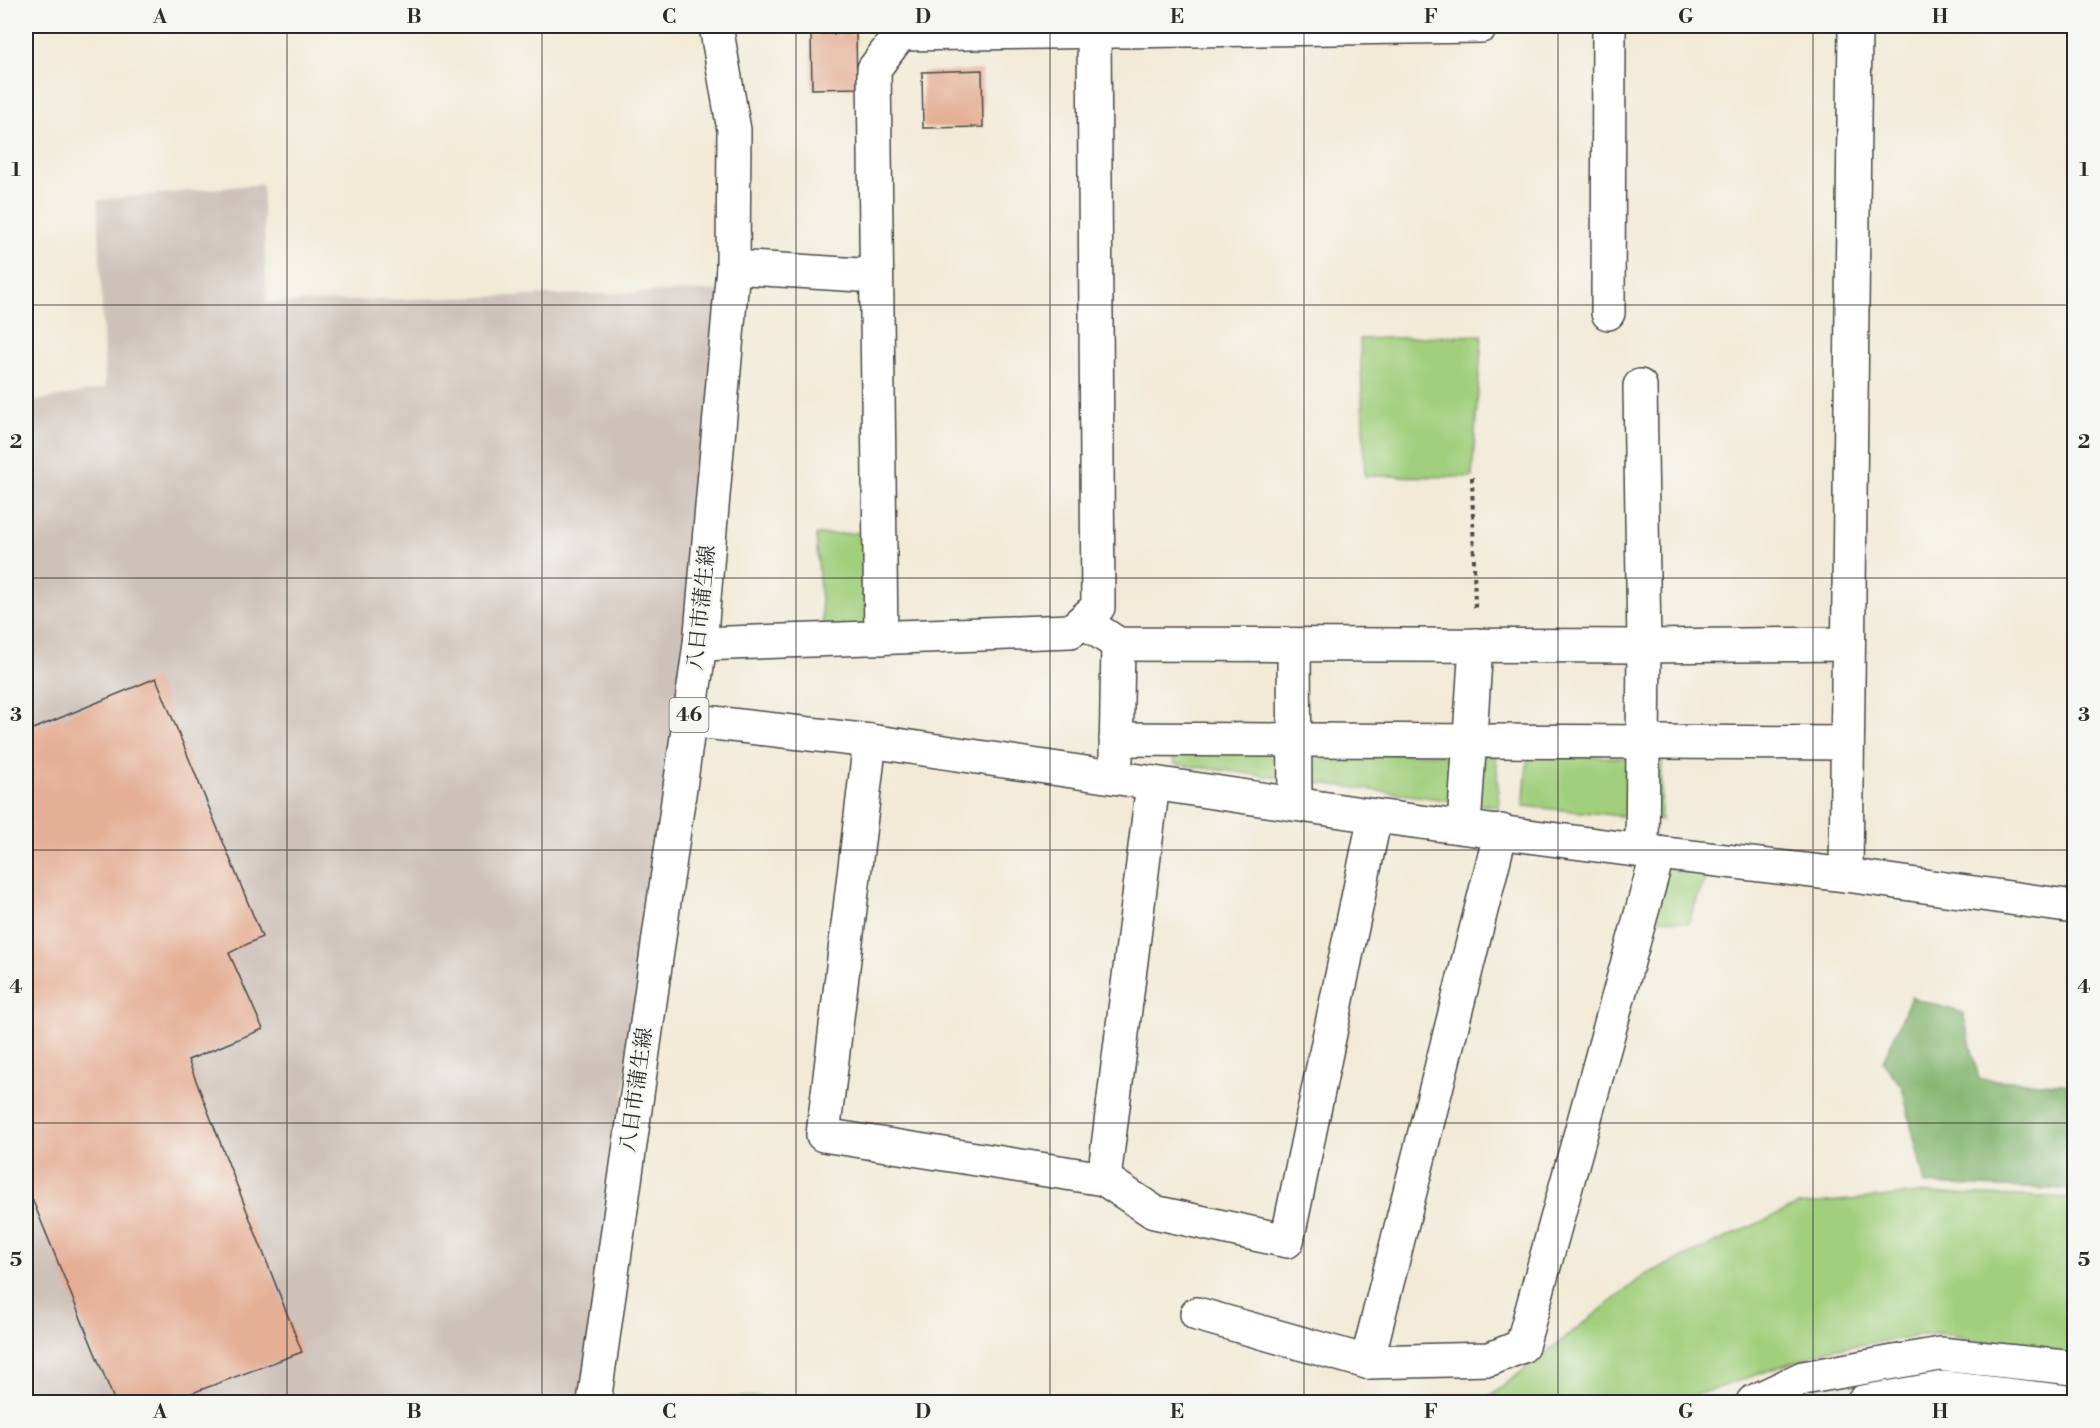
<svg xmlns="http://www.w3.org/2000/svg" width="2100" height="1428" viewBox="0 0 2100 1428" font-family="'Libre Bodoni','Noto Serif JP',serif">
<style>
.industrial{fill:#cec1ba}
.green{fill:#a1cf7d;stroke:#667d54;stroke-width:1.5}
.forest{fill:#80b26c;stroke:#566e4c;stroke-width:1.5}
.building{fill:#e5af96}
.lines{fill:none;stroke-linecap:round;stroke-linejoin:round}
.street-casing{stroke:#494845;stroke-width:36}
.primary-casing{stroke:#494845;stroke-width:36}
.highway-casing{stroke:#494845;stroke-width:36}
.path{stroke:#494845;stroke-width:4;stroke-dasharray:4.5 4.5;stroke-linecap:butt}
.street{stroke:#fff;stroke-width:33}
.primary{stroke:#fff;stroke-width:33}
.highway{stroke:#fff;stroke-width:33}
.grid{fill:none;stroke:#2b2b2b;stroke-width:1.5;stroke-opacity:0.55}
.labels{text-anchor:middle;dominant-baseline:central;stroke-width:5;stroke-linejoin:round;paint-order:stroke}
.shield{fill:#f6f6f2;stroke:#686867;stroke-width:1.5}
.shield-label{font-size:20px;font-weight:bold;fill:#2b2b2b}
.street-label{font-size:21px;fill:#2b2b2b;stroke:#f6f6f2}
.neatline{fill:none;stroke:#2b2b2b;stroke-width:2}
.grid-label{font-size:20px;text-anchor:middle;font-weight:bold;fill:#2b2b2b}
</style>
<rect width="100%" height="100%" fill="#f6f6f2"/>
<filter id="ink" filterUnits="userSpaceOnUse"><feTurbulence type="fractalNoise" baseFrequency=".0167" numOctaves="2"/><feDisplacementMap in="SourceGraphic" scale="12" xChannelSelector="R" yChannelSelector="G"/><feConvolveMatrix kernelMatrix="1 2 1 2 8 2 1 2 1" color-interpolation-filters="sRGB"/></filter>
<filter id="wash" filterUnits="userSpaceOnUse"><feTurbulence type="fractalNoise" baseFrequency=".008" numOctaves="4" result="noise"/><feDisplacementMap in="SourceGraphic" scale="24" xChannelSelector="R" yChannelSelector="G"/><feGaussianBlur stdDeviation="1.35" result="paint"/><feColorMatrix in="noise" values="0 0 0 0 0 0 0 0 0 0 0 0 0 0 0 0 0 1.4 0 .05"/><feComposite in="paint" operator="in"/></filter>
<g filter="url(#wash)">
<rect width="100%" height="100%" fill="#f2ead7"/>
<path class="industrial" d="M 262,184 L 267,303 L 733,290 L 582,1402 L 26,1402 L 26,403 L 105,388 L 98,200 Z"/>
<g class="green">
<path d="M 1482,335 L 1472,477 L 1365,476 L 1360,339 Z"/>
<path d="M 877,532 L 891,631 L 823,629 L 816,535 Z"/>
<path d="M 1169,750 L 1496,755 L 1499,807 L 1175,764 Z"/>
<path d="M 1528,755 L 1662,759 L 1661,820 L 1523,806 Z"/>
<path d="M 1665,867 L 1706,876 L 1688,923 L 1650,917 Z"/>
<path d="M 1920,1193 L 2074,1198 L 2074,1357 L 1938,1333 L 1832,1349 L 1676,1402 L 1483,1402 L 1645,1275 L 1798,1205 Z"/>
<path d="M 877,1396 L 876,1402 L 606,1402 L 606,1399 Z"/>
</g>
<path class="forest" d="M 1911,997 L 1963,1013 L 1979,1079 L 2074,1085 L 2074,1190 L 1925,1184 L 1902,1087 L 1883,1062 Z"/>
<g id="blocks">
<g class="building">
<path d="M 811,34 L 856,34 L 857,88 L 812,89 Z"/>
<path d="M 982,70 L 983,127 L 923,128 L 922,72 Z"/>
<path d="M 156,678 L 262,937 L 229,953 L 263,1029 L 188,1060 L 302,1352 L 168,1402 L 115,1402 L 26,1184 L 26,732 Z"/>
</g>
</g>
</g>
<g filter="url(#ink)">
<use href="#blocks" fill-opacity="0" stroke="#494845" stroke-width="1.5"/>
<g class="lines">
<g class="street-casing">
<g id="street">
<path d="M 733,267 L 876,276"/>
<path d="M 1608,313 L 1609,26"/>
<path d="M 1640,386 L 1644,646 L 1642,851"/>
<path d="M 1083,621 L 1118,644 L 1644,646 L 1848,644"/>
<path d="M 881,638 L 874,69 L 900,34 L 1481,26"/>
<path d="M 700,644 L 1071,631 L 1098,607 L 1094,31"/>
<path d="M 1294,645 L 1295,804"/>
<path d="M 688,720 L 870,741 L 1375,816 L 1658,853 L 1846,875 L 2074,907"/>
<path d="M 1116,739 L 1847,743"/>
<path d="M 870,741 L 823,1135 L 1104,1179 L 1153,783"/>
<path d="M 1116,760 L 1118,644"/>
<path d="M 1464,827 L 1476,645"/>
<path d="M 1501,831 L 1367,1362 L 1490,1359 L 1522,1346 L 1658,853"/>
<path d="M 1846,875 L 1855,26"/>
<path d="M 1104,1179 L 1154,1212 L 1287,1241 L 1375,816"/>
<path d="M 1197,1314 L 1367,1362"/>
</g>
</g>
<g class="primary-casing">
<path id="primary" d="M 594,1402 L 700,644 L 733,267 L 734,130 L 716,26"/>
</g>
<g class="highway-casing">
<g id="highway">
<path d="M 1753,1402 L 1803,1378 L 1940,1354 L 2074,1368"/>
<path d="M 1863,1402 L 1944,1388 L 2068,1402"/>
</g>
</g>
<path class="path" d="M 1472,477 L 1475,608"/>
<use href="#street" class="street"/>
<use href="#primary" class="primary"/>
<use href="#highway" class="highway"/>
</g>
</g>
<path class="grid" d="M 287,26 L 287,1402M 542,26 L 542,1402M 796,26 L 796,1402M 1050,26 L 1050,1402M 1304,26 L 1304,1402M 1558,26 L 1558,1402M 1813,26 L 1813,1402M 26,305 L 2074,305M 26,578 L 2074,578M 26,850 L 2074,850M 26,1123 L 2074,1123"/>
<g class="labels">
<rect class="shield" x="669.5" y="698" width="39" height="34" rx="4.5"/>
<g class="shield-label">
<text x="689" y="715">46</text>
</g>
<g class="street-label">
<text transform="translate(702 608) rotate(-84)">八日市蒲生線</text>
<text transform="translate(637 1090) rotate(-82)">八日市蒲生線</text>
</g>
</g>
<rect width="2100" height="1428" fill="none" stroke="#f6f6f2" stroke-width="66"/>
<rect x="33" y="33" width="2034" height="1362" class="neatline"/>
<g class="grid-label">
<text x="160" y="23">A</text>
<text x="414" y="23">B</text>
<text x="669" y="23">C</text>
<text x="923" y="23">D</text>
<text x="1177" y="23">E</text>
<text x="1431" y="23">F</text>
<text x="1686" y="23">G</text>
<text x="1940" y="23">H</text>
<text x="16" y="176">1</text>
<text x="2084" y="176">1</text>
<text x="16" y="448">2</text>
<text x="2084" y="448">2</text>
<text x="16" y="721">3</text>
<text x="2084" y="721">3</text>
<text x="16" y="993">4</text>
<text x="2084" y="993">4</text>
<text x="16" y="1266">5</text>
<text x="2084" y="1266">5</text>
<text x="160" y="1418">A</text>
<text x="414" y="1418">B</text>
<text x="669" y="1418">C</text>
<text x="923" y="1418">D</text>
<text x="1177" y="1418">E</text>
<text x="1431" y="1418">F</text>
<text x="1686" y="1418">G</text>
<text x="1940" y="1418">H</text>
</g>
</svg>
